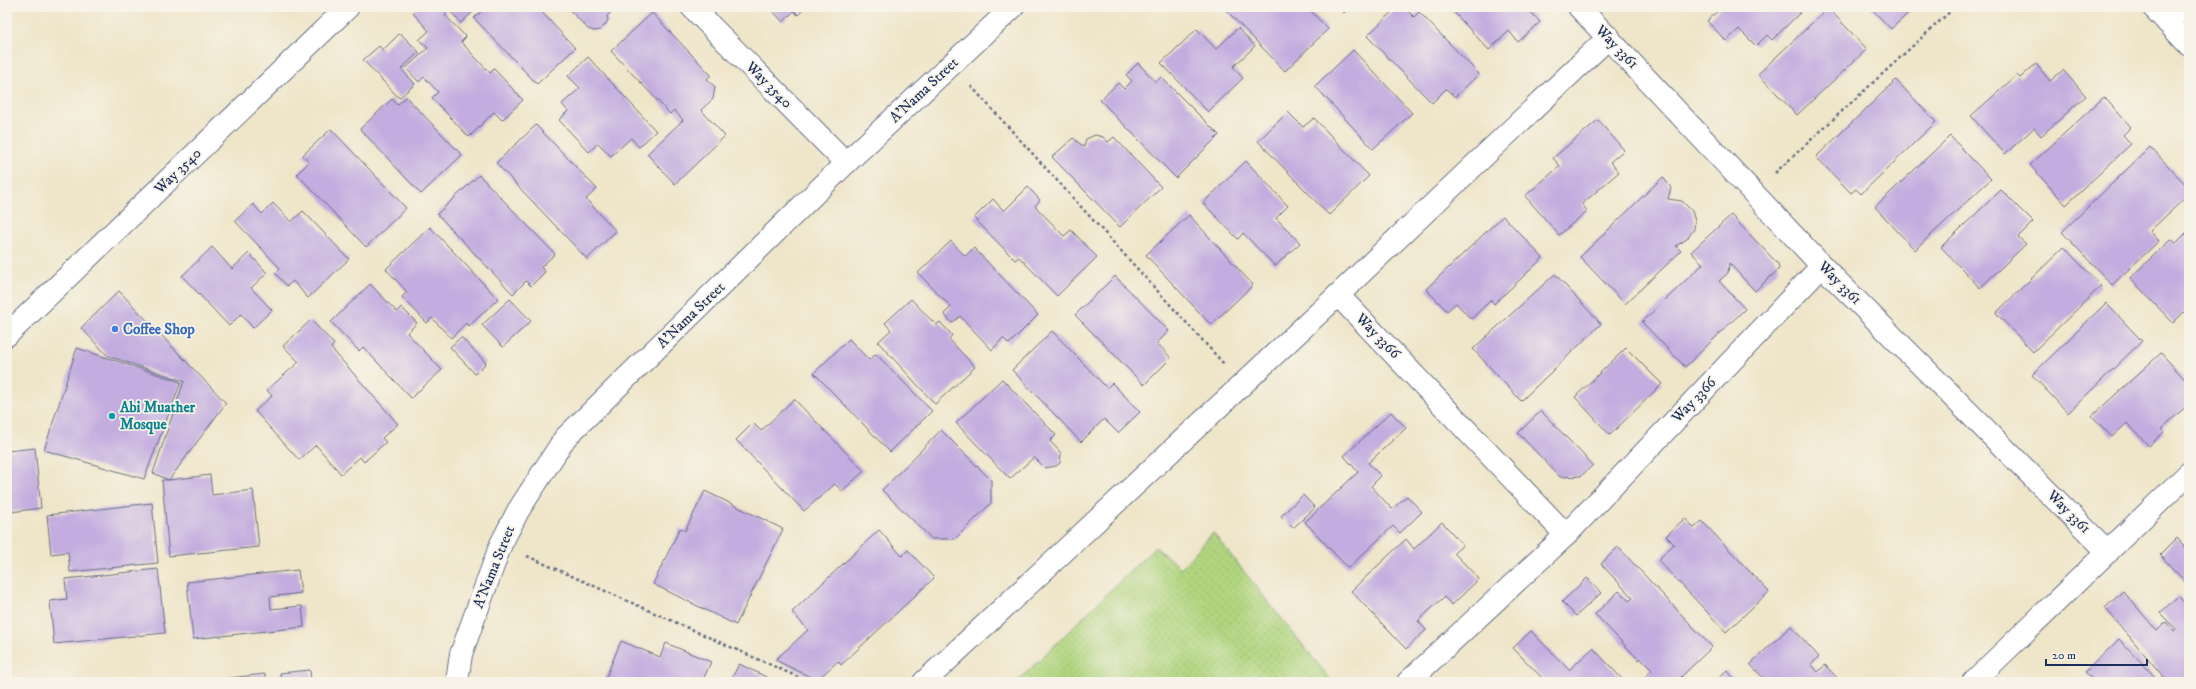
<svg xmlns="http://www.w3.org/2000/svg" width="2196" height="689" viewBox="0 0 2196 689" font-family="'IM FELL DW Pica',serif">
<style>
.green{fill:url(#green-dots);stroke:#66826e}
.building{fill:#c3acdf}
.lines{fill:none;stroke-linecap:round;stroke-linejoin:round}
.minor-casing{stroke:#656f83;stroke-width:24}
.tertiary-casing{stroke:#656f83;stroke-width:24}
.path{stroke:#656f83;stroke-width:2.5;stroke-dasharray:3 3;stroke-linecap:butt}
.minor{stroke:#fff;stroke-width:22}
.tertiary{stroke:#fff;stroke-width:22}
.shop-dot{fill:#3f7fe0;stroke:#f7f3e8;stroke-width:1.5}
.culture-dot{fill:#0f9aa8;stroke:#f7f3e8;stroke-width:1.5}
.labels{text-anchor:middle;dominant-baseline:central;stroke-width:3.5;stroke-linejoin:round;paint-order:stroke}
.street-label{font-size:15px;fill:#1b2f5e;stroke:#f7f3e8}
.shop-label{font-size:15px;font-weight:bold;fill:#366cbe;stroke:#f7f3e8;text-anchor:start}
.culture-label{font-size:15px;font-weight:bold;fill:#0d838f;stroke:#f7f3e8;text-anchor:start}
</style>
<defs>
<pattern id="green-dots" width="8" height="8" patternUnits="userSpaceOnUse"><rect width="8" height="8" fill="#b1d57f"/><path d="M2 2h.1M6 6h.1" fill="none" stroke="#98b770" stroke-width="1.8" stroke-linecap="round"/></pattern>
</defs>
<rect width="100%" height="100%" fill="#f7f3e8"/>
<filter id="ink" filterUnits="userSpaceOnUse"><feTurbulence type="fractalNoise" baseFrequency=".025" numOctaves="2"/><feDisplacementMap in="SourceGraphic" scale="8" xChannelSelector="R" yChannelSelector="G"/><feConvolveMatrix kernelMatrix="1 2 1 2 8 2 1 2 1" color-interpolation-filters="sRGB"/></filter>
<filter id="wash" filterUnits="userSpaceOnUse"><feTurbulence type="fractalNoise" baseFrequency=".012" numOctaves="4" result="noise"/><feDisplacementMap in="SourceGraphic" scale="16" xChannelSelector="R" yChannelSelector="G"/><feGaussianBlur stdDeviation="0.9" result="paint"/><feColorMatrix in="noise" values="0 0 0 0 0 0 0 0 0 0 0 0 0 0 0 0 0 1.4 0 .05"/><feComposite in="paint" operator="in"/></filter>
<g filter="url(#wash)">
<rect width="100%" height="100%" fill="#efe5c9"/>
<path class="green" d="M 1213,533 L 1330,679 L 1327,682 L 1017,682 L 1155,547 L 1181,568 Z"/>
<g id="blocks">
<g class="building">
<path d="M 419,7 L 441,7 L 447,13 L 445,15 L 466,37 L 461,42 L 490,73 L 494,69 L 523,100 L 502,120 L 494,112 L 469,137 L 432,98 L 438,92 L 424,77 L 419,82 L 406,68 L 428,48 L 419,40 L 429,31 L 413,13 Z"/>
<path d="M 446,7 L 478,7 L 461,23 Z"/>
<path d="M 486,7 L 537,7 L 575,48 L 537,84 L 474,18 Z"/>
<path d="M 567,7 L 617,7 L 607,16 L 608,20 L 606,24 L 600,30 L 594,31 L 588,29 Z"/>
<path d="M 769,7 L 806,7 L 798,15 L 794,11 L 783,22 Z"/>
<path d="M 1223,7 L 1307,7 L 1328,29 L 1285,71 Z"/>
<path d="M 1338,7 L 1350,7 L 1344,13 Z"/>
<path d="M 1397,7 L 1404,7 L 1414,17 L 1419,12 L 1479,74 L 1455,97 L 1446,89 L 1432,103 L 1367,36 Z"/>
<path d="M 1449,7 L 1526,7 L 1540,22 L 1518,42 L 1509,31 L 1489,50 Z"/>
<path d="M 1722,7 L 1806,7 L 1772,40 L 1767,35 L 1756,46 L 1739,29 L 1726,41 L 1707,21 Z"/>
<path d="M 1870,7 L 1915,7 L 1891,29 Z"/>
<path d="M 1828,8 L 1867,49 L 1797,115 L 1758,74 Z"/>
<path d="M 652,13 L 711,75 L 707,79 L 715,87 L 713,99 L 701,110 L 725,136 L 675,184 L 647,154 L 683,120 L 674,110 L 670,114 L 611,51 Z"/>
<path d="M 1238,28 L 1255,46 L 1233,67 L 1243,78 L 1208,112 L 1161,63 L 1197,29 L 1216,49 Z"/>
<path d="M 400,33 L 419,52 L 401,69 L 415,84 L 399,98 L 363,60 L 379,46 L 383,50 Z"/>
<path d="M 1353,50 L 1412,113 L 1373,149 L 1315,86 Z"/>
<path d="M 588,57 L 656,131 L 639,147 L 631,138 L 611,156 L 598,143 L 589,152 L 559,120 L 568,111 L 562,104 L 580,88 L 568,76 Z"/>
<path d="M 1138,63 L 1156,82 L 1161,77 L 1219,135 L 1176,178 L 1100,100 L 1118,83 L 1124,89 L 1132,81 L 1126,75 Z"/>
<path d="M 2036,64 L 2050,81 L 2063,70 L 2086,96 L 2041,136 L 2034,128 L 2005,154 L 1971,116 L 2017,75 L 2020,78 Z"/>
<path d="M 1896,80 L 1936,122 L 1861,194 L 1856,189 L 1851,193 L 1816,157 Z"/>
<path d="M 406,97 L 462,155 L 421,194 L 360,129 L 392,99 L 397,105 Z"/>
<path d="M 2104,97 L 2131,127 L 2123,135 L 2131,144 L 2066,205 L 2030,165 Z"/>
<path d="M 1288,112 L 1303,127 L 1314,118 L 1369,176 L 1329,215 L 1258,141 Z"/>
<path d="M 1598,120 L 1624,150 L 1610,162 L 1619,172 L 1582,204 L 1587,211 L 1559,235 L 1525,196 L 1560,166 L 1553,158 Z"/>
<path d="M 536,125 L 597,189 L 586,199 L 616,231 L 587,259 L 496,163 Z"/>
<path d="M 331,129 L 406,208 L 366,247 L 297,174 L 309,162 L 303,155 Z"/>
<path d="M 1095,135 L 1103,137 L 1108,142 L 1114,137 L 1161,187 L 1120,227 L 1052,157 L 1073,138 L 1084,147 L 1086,139 Z"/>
<path d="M 1950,136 L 1991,179 L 1915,250 L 1875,207 Z"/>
<path d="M 2150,147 L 2189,188 L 2189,194 L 2150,231 L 2159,241 L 2112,285 L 2062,232 Z"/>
<path d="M 1246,161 L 1288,206 L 1276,218 L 1300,243 L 1275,266 L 1243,233 L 1238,239 L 1203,203 Z"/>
<path d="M 479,175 L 555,254 L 541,267 L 545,272 L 531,286 L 526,281 L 513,294 L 437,214 Z"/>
<path d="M 1663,177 L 1671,188 L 1668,199 L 1682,201 L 1692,211 L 1695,221 L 1694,229 L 1687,239 L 1676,246 L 1681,251 L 1625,304 L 1580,257 Z"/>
<path d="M 1028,187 L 1040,200 L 1035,206 L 1064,236 L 1071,230 L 1097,257 L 1057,296 L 1019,257 L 1015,260 L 974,218 L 993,199 L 1004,211 Z"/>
<path d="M 2001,190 L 2033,222 L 2018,237 L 2026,244 L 1980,288 L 1941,247 Z"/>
<path d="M 273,203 L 291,222 L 303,211 L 349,259 L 308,298 L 293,281 L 287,286 L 275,273 L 280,268 L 235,221 L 253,204 L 262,214 Z"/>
<path d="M 1189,215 L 1253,285 L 1211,325 L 1146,255 Z"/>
<path d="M 1731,215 L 1778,264 L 1779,269 L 1755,291 L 1729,263 L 1728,273 L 1719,281 L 1745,309 L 1685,367 L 1642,322 L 1703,264 L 1691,252 Z"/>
<path d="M 1503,216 L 1543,258 L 1494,304 L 1491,300 L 1471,319 L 1456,303 L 1447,311 L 1426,289 Z"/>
<path d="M 430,227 L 498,299 L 469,326 L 466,323 L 451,338 L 432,318 L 427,323 L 402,297 L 407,292 L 386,269 Z"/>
<path d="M 2189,230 L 2189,307 L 2173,323 L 2130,278 L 2171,239 L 2176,243 Z"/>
<path d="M 951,241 L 965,256 L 974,248 L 1038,315 L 1009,344 L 1003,338 L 992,350 L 960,316 L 952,323 L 944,314 L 951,307 L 918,273 Z"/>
<path d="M 212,247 L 232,269 L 249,253 L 267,273 L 251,288 L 272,310 L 253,328 L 241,314 L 229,326 L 182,276 Z"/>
<path d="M 2064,247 L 2101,286 L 2033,352 L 1996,313 Z"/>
<path d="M 1555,274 L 1601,324 L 1521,401 L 1473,349 Z"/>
<path d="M 1115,276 L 1169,331 L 1157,343 L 1171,358 L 1144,385 L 1075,315 Z"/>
<path d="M 370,284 L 397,312 L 401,307 L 417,323 L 407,333 L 442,370 L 411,398 L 363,347 L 359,351 L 331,322 Z"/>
<path d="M 119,291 L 226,403 L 169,480 L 210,475 L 212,495 L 253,490 L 259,547 L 169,556 L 162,480 L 169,480 L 153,473 L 184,381 L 108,356 L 81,328 Z"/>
<path d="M 510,299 L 531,321 L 503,347 L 482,325 Z"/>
<path d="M 911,299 L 936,325 L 940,322 L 952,335 L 949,339 L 975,367 L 935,404 L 878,342 L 891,330 L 885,323 Z"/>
<path d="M 2106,303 L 2142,341 L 2068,413 L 2032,375 Z"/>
<path d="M 311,320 L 334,344 L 331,348 L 398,424 L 382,438 L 386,442 L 364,462 L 360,457 L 341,474 L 316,445 L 299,460 L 255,411 L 272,396 L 267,390 L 299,362 L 283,346 Z"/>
<path d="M 1052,331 L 1107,388 L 1112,383 L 1140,412 L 1118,433 L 1104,419 L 1081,442 L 1012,370 Z"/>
<path d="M 461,337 L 486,363 L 475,374 L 450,347 Z"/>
<path d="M 849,339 L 869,360 L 876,354 L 932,411 L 890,452 L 814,373 Z"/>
<path d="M 77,348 L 181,382 L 144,479 L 44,450 Z"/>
<path d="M 1626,348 L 1662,384 L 1610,435 L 1575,397 Z"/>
<path d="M 2161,353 L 2189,384 L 2189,404 L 2161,429 L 2164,432 L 2149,446 L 2127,423 L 2112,437 L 2092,416 Z"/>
<path d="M 1002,379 L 1056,435 L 1050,441 L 1061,453 L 1060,463 L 1056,466 L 1045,468 L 1034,457 L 1010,479 L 956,423 Z"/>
<path d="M 794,399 L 864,471 L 842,491 L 835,484 L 804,511 L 736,440 L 753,423 L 761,431 Z"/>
<path d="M 1541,411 L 1593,465 L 1581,476 L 1560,477 L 1518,433 Z"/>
<path d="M 1391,412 L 1406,428 L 1368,463 L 1381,476 L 1371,486 L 1392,509 L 1407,496 L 1422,512 L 1400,533 L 1393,526 L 1348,568 L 1305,522 L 1358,472 L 1344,456 Z"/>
<path d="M 941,430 L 991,480 L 991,503 L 955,539 L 932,539 L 882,490 Z"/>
<path d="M 35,448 L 41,508 L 11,512 L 7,451 Z"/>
<path d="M 705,491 L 783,529 L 736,625 L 653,584 L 680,528 L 685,531 Z"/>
<path d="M 1303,495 L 1315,508 L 1293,528 L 1281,516 Z"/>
<path d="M 152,503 L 158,563 L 70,572 L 68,552 L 51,554 L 47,515 Z"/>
<path d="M 1685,518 L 1694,528 L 1702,521 L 1769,592 L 1726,632 L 1658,560 L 1674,544 L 1666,536 Z"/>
<path d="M 1442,522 L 1463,545 L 1454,553 L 1479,579 L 1452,605 L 1444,597 L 1418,621 L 1426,630 L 1406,649 L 1351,591 L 1406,539 L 1414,549 Z"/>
<path d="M 879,530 L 902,556 L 908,550 L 934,578 L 841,665 L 838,661 L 817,680 L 775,660 L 808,630 L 792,612 Z"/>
<path d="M 2177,538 L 2189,551 L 2189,582 L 2187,584 L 2160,555 Z"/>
<path d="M 1618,547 L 1712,647 L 1681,677 L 1686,682 L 1648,682 L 1644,678 L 1652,670 L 1640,658 L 1639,660 L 1595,614 L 1619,591 L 1629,601 L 1633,598 L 1601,564 Z"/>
<path d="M 158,569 L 165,633 L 54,644 L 50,601 L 67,599 L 65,579 Z"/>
<path d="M 298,570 L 301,593 L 270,597 L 271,609 L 302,606 L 304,627 L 193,639 L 187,582 Z"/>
<path d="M 1587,578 L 1601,593 L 1576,616 L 1562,602 Z"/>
<path d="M 2123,591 L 2157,631 L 2166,622 L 2174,631 L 2176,629 L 2160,613 L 2178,596 L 2189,607 L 2189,680 L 2187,678 L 2183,682 L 2168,682 L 2105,608 Z"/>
<path d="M 1791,626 L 1819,657 L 1811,664 L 1818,672 L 1825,665 L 1841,682 L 1766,681 L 1750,664 Z"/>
<path d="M 1531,631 L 1569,670 L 1593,648 L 1625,682 L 1546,682 L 1513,648 Z"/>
<path d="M 2119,639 L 2160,682 L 2095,682 L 2085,672 Z"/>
<path d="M 621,641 L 660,657 L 666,643 L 711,662 L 702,682 L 604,682 Z"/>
<path d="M 739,664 L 777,682 L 730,682 Z"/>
<path d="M 310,670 L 311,682 L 268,682 L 281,680 L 280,673 Z"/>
<path d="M 1727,670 L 1737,682 L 1714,682 Z"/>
<path d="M 265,674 L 266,682 L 202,682 L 202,681 Z"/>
<path d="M 2066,678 L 2070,682 L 2062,682 Z"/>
</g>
</g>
</g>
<g filter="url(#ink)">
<use href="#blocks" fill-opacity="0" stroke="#656f83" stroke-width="1"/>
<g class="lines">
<g class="minor-casing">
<g id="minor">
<path d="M 692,7 L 846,163"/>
<path d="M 1579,7 L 1822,266 L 2108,552"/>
<path d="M 2167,22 L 2183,7"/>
<path d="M 1338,295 L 1566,535"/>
<path d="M 7,335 L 348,7"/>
<path d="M 924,682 L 1338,295 L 1609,37"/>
<path d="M 1408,682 L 1566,535 L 1822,266"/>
<path d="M 1973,682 L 2189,473"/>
</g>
</g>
<g class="tertiary-casing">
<g id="tertiary">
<path d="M 2153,7 L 2189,45"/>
<path d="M 457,682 L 461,654 L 501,544 L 518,511 L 565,438 L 846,163 L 1013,7"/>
</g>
</g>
<g class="path">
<path d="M 971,86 L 1224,364"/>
<path d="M 1775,173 L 1955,7"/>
<path d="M 527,556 L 809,682"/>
</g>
<use href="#minor" class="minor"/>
<use href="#tertiary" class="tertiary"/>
</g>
</g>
<circle class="shop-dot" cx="115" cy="329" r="4"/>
<circle class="culture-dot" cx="112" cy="416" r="4"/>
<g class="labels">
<g class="street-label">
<text transform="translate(1617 47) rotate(46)">Way 3361</text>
<text transform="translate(769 85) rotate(45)">Way 3540</text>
<text transform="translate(924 90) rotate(-43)">A'Nama Street</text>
<text transform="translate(178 171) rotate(-44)">Way 3540</text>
<text transform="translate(1840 283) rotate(45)">Way 3361</text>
<text transform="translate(691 315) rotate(-44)">A'Nama Street</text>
<text transform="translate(1378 336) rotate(46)">Way 3366</text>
<text transform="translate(1694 400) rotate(-46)">Way 3366</text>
<text transform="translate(2069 512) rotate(45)">Way 3361</text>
<text transform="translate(494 567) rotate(-68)">A'Nama Street</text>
</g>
<g class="shop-label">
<text x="123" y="329">Coffee Shop</text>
</g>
<g class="culture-label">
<text x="120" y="407">Abi Muather<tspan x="120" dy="17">Mosque</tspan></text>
</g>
</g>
<rect width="2196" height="689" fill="none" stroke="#f7f3e8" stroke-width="24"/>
<path d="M2046 659v6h101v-6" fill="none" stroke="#1b2f5e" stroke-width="2"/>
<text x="2052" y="659" font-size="12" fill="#1b2f5e" stroke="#f7f3e8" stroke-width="3" paint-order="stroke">20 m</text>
</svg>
